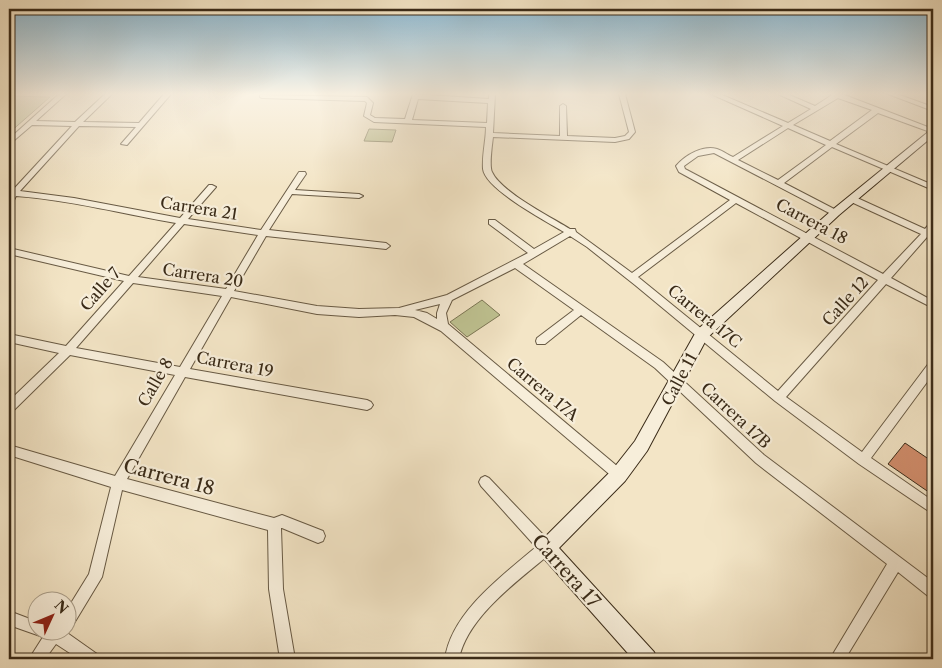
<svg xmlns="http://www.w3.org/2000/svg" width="942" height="668" viewBox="0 0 942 668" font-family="'Libre Caslon Text',serif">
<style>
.green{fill:#bfc392;stroke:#7c7755}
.building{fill:#d18d6c;stroke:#3a2b18}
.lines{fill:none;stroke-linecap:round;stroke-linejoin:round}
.street-casing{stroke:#685a44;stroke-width:2}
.secondary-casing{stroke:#3a2b18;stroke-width:2}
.street{fill:#f7eeda;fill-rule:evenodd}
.secondary{fill:#f7eeda;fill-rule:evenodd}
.labels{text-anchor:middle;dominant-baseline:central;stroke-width:4.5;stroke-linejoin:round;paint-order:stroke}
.street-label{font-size:16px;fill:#3a2b18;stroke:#f7eeda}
.near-street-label{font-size:19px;fill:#3a2b18;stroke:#f7eeda}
</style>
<rect width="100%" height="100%" fill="#f3e5c6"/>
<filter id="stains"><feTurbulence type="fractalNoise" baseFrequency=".004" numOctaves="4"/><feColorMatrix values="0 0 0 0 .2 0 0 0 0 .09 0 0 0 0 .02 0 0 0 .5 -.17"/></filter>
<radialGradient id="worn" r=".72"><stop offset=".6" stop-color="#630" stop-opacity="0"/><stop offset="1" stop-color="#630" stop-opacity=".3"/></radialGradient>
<g class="green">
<path d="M 9,96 L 50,97 L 9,133 Z"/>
<path d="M 369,129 L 396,130 L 392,142 L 364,141 Z"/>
<path d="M 482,300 L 500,315 L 467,337 L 450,322 Z"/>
</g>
<path class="building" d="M 905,443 L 933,462 L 933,495 L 888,464 Z"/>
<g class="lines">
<g class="street-casing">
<g id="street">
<path d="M 59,94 L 66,94 L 36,121 L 75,122 L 105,94 L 112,94 L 83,122 L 139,123 L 164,94 L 171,94 L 127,145 L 121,144 L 136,127 L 79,126 L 20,191 L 74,198 L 180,218 L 209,185 L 212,185 L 216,187 L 188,219 L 261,230 L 299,172 L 305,172 L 306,174 L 295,190 L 359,194 L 363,196 L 359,198 L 292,194 L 269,230 L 386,243 L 390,246 L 386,249 L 266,236 L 234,291 L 317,306 L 359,309 L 399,308 L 447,295 L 528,253 L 489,224 L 489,220 L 495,220 L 534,249 L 564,232 C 547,222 485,189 483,169 C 482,155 486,140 486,127 L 374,122 L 364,116 L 367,103 L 365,101 L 262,98 L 260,97 L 260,95 L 367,97 L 373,103 L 370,115 L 375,118 L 405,119 L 413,94 L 489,99 L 489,94 L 495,94 L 493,133 L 560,136 L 560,106 L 563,104 L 566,106 L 567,136 L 615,138 L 625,136 L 629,132 L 619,94 L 625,94 L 635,132 L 629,139 L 615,142 L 493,137 C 492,145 489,166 492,172 C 501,192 551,217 570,229 L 575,229 L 576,232 L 632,273 L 730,200 L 679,172 L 676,166 C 685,155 703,145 717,149 C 723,151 728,155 733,157 L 783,126 L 711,94 L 720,94 L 788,123 L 811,109 L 778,94 L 787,94 L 815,106 L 832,95 L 831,94 L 842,94 L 933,129 L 933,133 L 878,113 L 836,144 L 933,185 L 933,190 L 832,147 L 784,183 L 838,211 L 839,213 L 835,216 L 714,153 L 698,156 L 684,166 L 685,169 L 702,178 L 883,274 L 921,234 L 849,201 L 849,197 L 855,197 L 925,229 L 930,223 L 933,222 L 933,230 L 932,232 L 933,233 L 933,237 L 927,237 L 891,278 L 933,301 L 933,308 L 886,284 L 786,397 L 862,452 L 929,363 L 933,362 L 933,374 L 871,458 L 933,501 L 933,514 L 859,464 L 775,401 L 635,285 L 587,247 L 570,236 L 523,264 L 663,362 L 764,455 L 933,582 L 933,598 L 928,596 L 898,572 L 845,659 L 830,659 L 887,564 L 756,463 L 655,368 L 581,315 L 545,344 L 537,344 L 536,341 L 537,338 L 574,310 L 515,268 L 452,300 L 446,313 L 448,324 L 623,471 L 625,475 L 623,479 L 619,481 L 615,479 L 441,331 L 414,317 L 395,315 L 359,317 L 317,314 L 231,297 L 190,369 L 367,400 L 371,402 L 373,405 L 371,408 L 367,410 L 185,377 L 127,479 L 274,518 L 282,515 L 323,531 L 325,536 L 323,541 L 318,543 L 282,528 L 281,528 L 283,589 L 295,659 L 280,659 L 269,589 L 268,530 L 122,490 L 102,577 L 73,625 L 68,627 L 68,608 L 89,574 L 111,487 L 9,455 L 9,445 L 115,476 L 175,375 L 70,355 L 13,411 L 9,413 L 9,401 L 59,353 L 9,342 L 9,334 L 66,346 L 124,281 L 9,254 L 9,248 L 129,276 L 176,223 C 123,214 70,200 16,196 L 12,204 L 9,204 L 9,191 L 12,191 L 72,126 L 32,125 L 11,143 L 9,144 L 9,139 ZM 838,98 L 872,110 L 830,141 L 793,125 ZM 418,99 L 488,103 L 487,123 L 412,120 ZM 788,128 L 826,145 L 778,180 L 738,160 ZM 736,203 L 878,280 L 778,391 L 638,277 ZM 184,224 L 258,235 L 226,289 L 138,277 ZM 133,283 L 222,296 L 180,367 L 76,348 ZM 440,304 L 437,313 L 437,319 L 427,313 L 415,310 Z"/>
<path d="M 888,94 L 897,94 L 933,107 L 933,111 Z"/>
<path d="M 485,476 L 489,478 L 551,543 L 553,548 L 551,553 C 519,580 467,617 459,659 L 445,659 C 451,613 502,576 536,547 L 481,486 L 479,482 L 481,478 Z"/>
<path d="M 9,611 L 38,622 L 38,630 L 63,630 L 97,654 L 99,659 L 79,659 L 56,644 L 45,659 L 29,659 L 43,637 L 9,625 Z"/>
</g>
</g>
<g class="secondary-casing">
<path id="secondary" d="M 933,128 L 933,136 L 839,215 L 707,338 L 647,451 L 625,481 L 559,548 L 654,652 L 657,659 L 633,659 L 540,554 L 537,548 L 540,542 L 613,469 L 635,441 L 697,330 L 831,211 Z"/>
</g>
<use href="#street" class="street"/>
<use href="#secondary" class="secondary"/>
</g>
<linearGradient id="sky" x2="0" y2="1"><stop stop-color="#89b8d3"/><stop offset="0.5" stop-color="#faf3e5"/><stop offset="1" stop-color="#faf3e5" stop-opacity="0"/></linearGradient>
<rect width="942" height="188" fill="url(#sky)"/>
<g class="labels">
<g class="street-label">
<text transform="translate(199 208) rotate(9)">Carrera 21</text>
<text transform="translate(812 221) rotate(28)">Carrera 18</text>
<text transform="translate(203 275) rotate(9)">Carrera 20</text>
<text transform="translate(100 289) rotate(-49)">Calle 7</text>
<text transform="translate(845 301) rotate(-48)">Calle 12</text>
<text transform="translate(705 316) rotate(39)">Carrera 17C</text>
<text transform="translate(235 364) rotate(11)">Carrera 19</text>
<text transform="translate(679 379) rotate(-62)">Calle 11</text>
<text transform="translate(155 382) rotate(-60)">Calle 8</text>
<text transform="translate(543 389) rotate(40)">Carrera 17A</text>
<text transform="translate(736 415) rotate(43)">Carrera 17B</text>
</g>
<g class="near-street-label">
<text transform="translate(169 477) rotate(15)">Carrera 18</text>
<text transform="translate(566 571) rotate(48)">Carrera 17</text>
</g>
</g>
<rect width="942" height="668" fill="none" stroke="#f3e5c6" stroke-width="30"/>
<rect x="10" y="10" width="922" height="648" fill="none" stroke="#3a2b18" stroke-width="2.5"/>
<rect x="15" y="15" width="912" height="638" fill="none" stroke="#3a2b18"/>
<g transform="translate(52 616) rotate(46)"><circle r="24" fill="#f7eeda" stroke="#aba08c"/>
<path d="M0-4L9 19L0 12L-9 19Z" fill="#8f2418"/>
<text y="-8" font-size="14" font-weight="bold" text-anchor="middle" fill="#3a2b18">N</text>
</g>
<rect width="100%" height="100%" filter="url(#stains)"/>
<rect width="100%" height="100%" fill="url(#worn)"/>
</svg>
